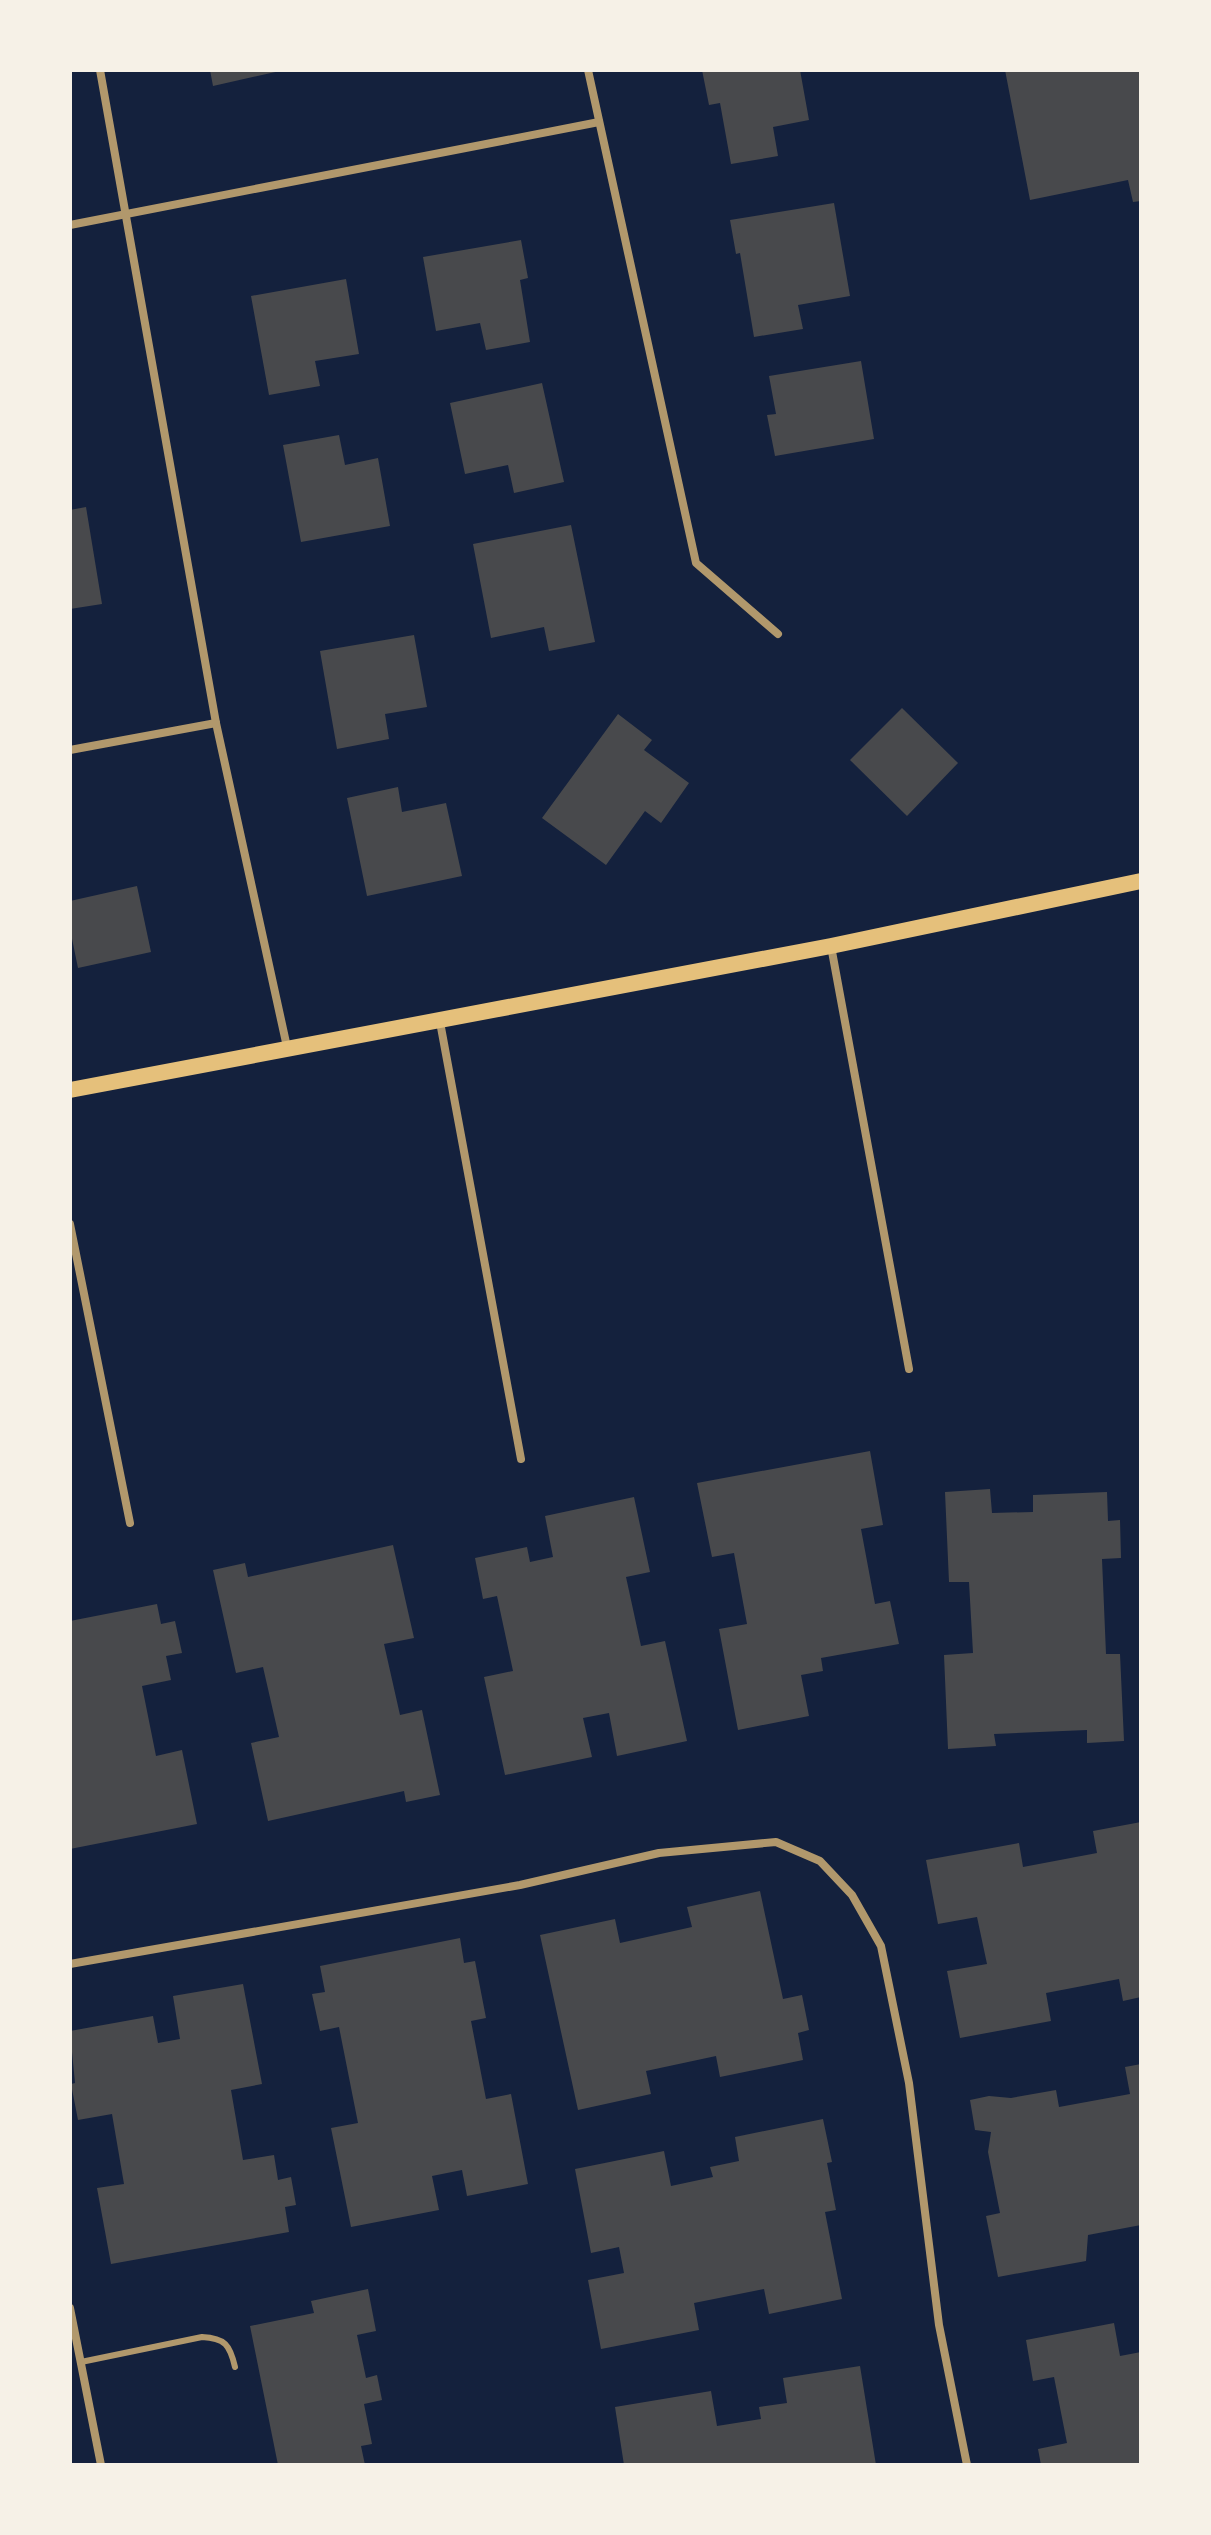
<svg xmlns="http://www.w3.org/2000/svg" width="1211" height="2535" viewBox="0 0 1211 2535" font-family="'Fira Sans Condensed',sans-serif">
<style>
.building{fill:#48494c}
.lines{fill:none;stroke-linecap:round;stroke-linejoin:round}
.service{stroke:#b1986c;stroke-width:6}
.minor{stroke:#b1986c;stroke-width:8}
.secondary{stroke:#e5c07b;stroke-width:16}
</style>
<rect width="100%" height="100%" fill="#14213d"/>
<g class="building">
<path d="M 210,70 L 280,70 L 280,71 L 213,86 Z"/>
<path d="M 702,70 L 800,70 L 809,120 L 773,127 L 778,156 L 731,164 L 720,103 L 709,105 Z"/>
<path d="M 1005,70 L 1141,70 L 1141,201 L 1133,202 L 1128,180 L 1030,200 Z"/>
<path d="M 834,203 L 850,296 L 798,305 L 803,329 L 754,337 L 740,253 L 736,254 L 730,220 Z"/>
<path d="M 521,240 L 528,278 L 520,280 L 530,342 L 486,350 L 480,323 L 436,331 L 423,257 Z"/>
<path d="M 346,279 L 359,354 L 315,361 L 320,386 L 269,395 L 251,296 Z"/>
<path d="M 861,361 L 874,439 L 775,456 L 767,415 L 776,414 L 769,376 Z"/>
<path d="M 542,383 L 564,482 L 514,493 L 508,465 L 465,474 L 450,403 Z"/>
<path d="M 339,435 L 345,465 L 378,458 L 390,526 L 301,542 L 283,445 Z"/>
<path d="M 86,507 L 102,604 L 70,609 L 70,510 Z"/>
<path d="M 571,525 L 595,642 L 549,651 L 544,627 L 491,638 L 473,544 Z"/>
<path d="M 414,635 L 427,707 L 385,714 L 389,739 L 337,749 L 320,651 Z"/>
<path d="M 902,708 L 958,763 L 907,816 L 850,760 Z"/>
<path d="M 618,714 L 652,740 L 644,750 L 689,783 L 661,823 L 645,811 L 606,865 L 542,818 Z"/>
<path d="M 398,787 L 402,812 L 446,803 L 462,876 L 367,896 L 347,798 Z"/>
<path d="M 137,886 L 151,952 L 78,968 L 70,929 L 70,901 Z"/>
<path d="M 870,1451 L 883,1525 L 861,1529 L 875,1604 L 890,1601 L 899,1644 L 821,1658 L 823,1671 L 801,1675 L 809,1716 L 738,1730 L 719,1629 L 747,1624 L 734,1553 L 712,1557 L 697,1483 Z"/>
<path d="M 990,1489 L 992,1513 L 1033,1512 L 1033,1495 L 1107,1492 L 1108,1521 L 1120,1520 L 1121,1558 L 1102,1559 L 1106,1654 L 1120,1654 L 1124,1741 L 1087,1743 L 1087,1730 L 994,1734 L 996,1746 L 948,1749 L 944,1655 L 973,1653 L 969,1582 L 949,1582 L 945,1492 Z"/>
<path d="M 634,1497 L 650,1572 L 626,1577 L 641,1646 L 665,1641 L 687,1741 L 617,1756 L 609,1713 L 583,1718 L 592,1757 L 505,1775 L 484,1677 L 513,1671 L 497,1596 L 483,1599 L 475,1558 L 527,1547 L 530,1562 L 553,1557 L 545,1516 Z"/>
<path d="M 393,1545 L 414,1638 L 384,1644 L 400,1715 L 422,1710 L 440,1795 L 406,1802 L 404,1791 L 268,1821 L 251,1743 L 279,1737 L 263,1667 L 236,1673 L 213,1570 L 245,1563 L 248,1577 Z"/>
<path d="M 157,1604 L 161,1624 L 175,1621 L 182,1653 L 166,1656 L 171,1680 L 142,1686 L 156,1756 L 182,1750 L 197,1824 L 70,1849 L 70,1621 Z"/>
<path d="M 1141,1822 L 1141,1997 L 1123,2001 L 1119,1979 L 1046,1993 L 1051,2021 L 960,2038 L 947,1971 L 987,1964 L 977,1917 L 938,1924 L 926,1860 L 1019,1843 L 1023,1867 L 1097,1853 L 1093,1831 Z"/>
<path d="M 760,1891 L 783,1999 L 802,1995 L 809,2030 L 798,2033 L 803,2060 L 720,2077 L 716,2056 L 646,2071 L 651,2094 L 578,2110 L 540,1935 L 615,1919 L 620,1943 L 692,1927 L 687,1907 Z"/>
<path d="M 460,1938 L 464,1963 L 475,1961 L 486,2018 L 471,2021 L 486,2099 L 511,2094 L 528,2184 L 467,2196 L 462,2170 L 432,2176 L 439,2210 L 351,2227 L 331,2128 L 358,2123 L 339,2027 L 320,2031 L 312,1994 L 325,1992 L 320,1966 Z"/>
<path d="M 243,1984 L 262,2084 L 231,2090 L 243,2160 L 274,2155 L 278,2180 L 291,2177 L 296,2205 L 285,2207 L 289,2232 L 111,2264 L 97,2188 L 124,2184 L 112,2114 L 78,2120 L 71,2084 L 75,2083 L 70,2031 L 153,2016 L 158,2043 L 180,2039 L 173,1996 Z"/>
<path d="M 1141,2064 L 1141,2225 L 1088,2235 L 1086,2261 L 998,2277 L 986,2216 L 1000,2213 L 988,2152 L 991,2132 L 975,2130 L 970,2100 L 989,2096 L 1011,2098 L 1056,2090 L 1059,2107 L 1130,2094 L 1125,2067 Z"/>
<path d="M 823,2119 L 832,2162 L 827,2163 L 836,2210 L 825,2212 L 842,2299 L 769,2314 L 764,2289 L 694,2303 L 699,2330 L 601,2349 L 588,2280 L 624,2273 L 619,2247 L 591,2253 L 575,2169 L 664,2151 L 671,2186 L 713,2177 L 710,2167 L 739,2161 L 735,2137 Z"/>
<path d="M 368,2289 L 376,2331 L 357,2335 L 366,2378 L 377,2375 L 382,2400 L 364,2404 L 372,2444 L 361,2446 L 365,2465 L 278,2465 L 250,2326 L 314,2313 L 311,2301 Z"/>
<path d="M 1114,2323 L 1120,2356 L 1141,2352 L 1141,2465 L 1041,2465 L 1038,2449 L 1067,2443 L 1054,2377 L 1033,2381 L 1026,2340 Z"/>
<path d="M 860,2366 L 876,2465 L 624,2465 L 615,2407 L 711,2391 L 717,2426 L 761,2419 L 759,2407 L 787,2403 L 783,2378 Z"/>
</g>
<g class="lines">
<path class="service" d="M 81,2362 L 202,2337 C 225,2338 230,2345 235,2367"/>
<g class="minor">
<path d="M 100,70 L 216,723 L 287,1047"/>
<path d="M 588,70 L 696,563 L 778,634"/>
<path d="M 70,225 L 599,122"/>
<path d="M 70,750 L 216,723"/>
<path d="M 831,946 L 909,1369"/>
<path d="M 440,1022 L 521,1459"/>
<path d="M 70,1224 L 130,1523"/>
<path d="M 70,1964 L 520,1885 L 659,1853 L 776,1842 L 820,1861 L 852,1895 L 881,1946 L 909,2083 L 939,2325 L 967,2465"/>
<path d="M 70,2308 L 101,2465"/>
</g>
<path class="secondary" d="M 70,1090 L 831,946 L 1141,881"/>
</g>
<rect width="1211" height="2535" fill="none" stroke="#f6f1e7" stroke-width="144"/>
</svg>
